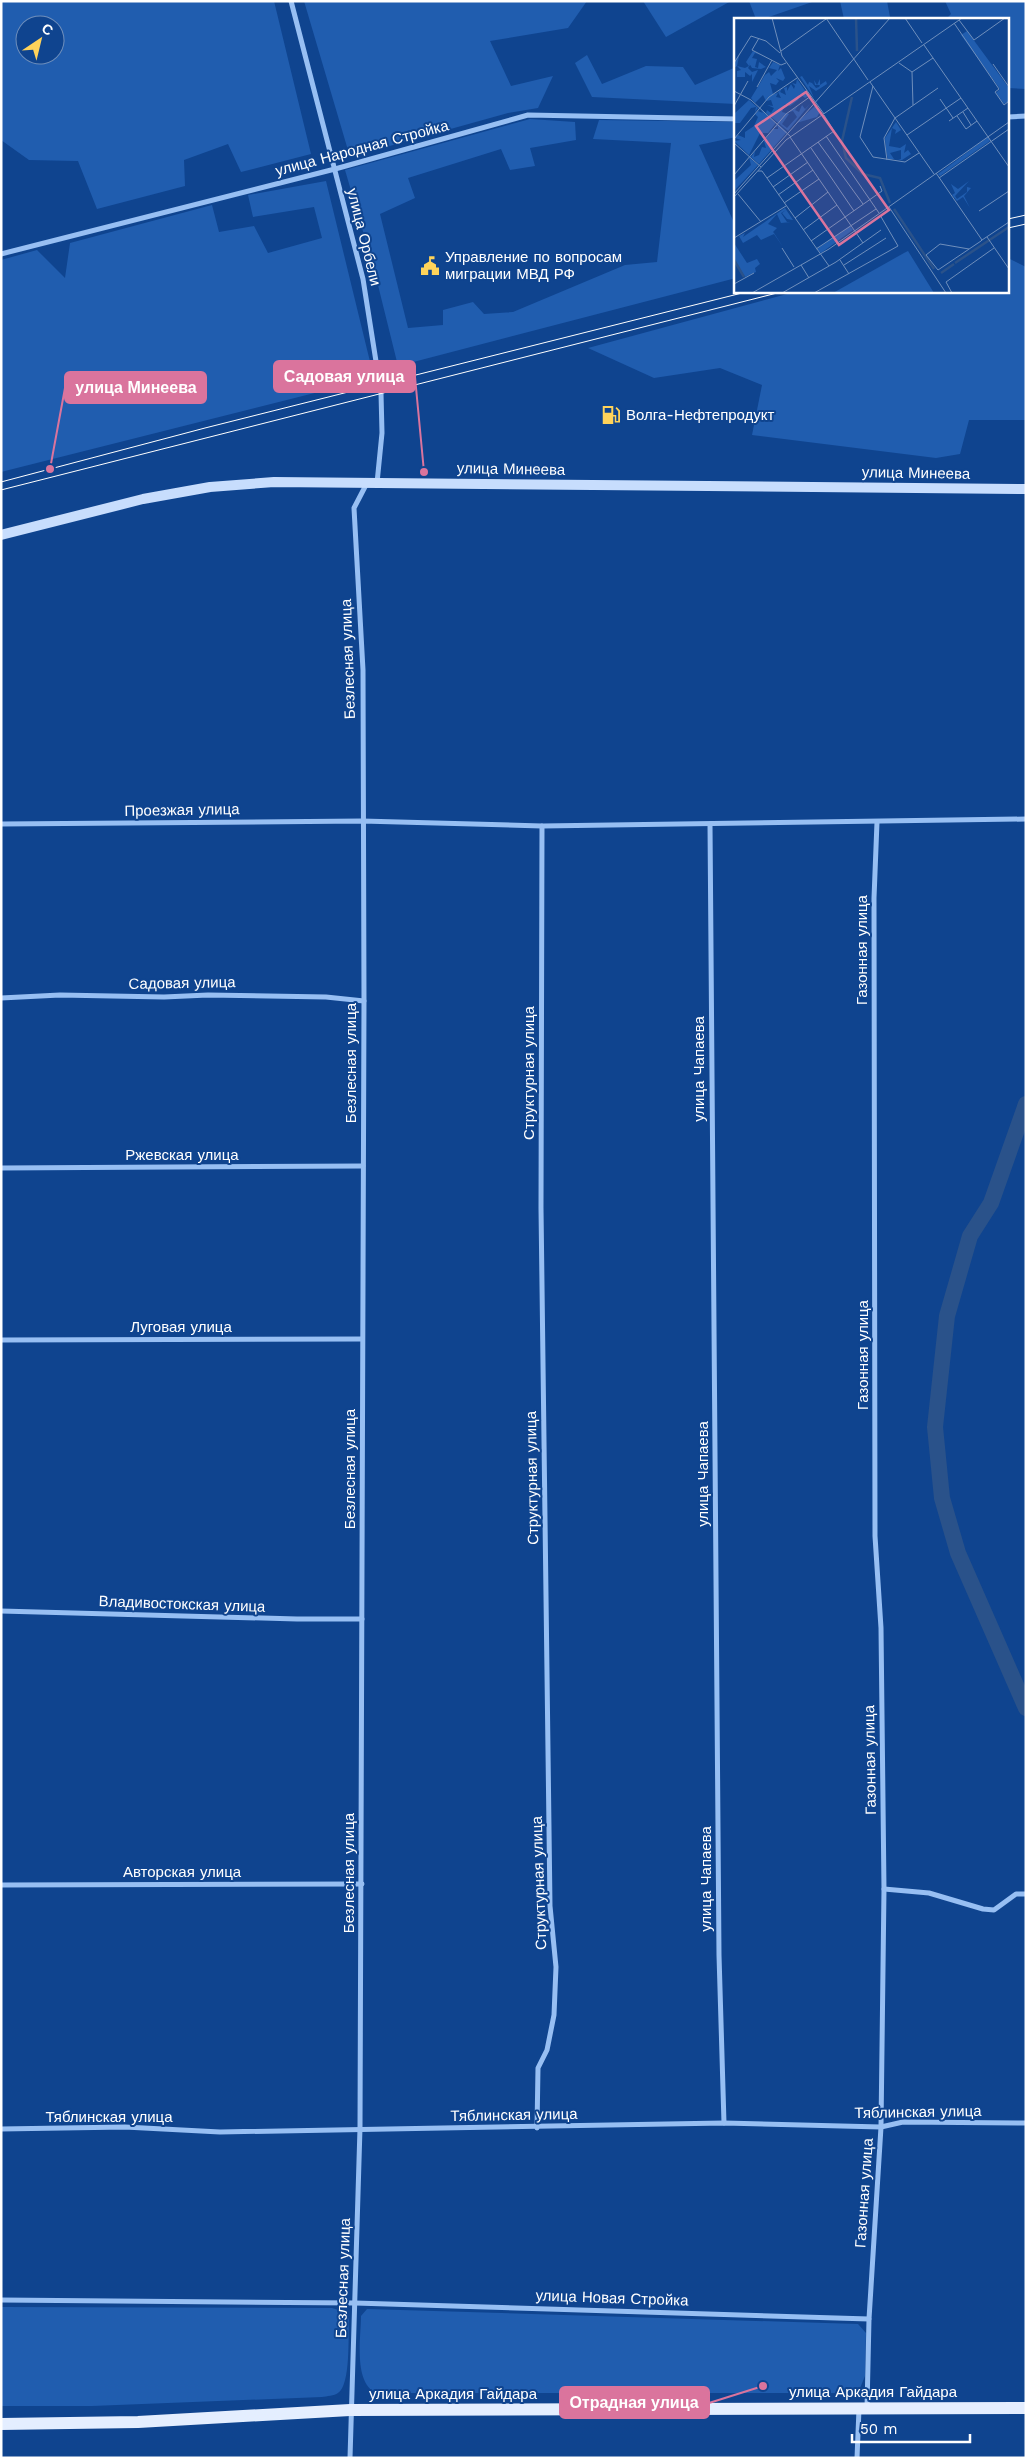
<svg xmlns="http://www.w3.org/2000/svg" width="1027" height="2459" viewBox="0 0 1027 2459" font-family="'Work Sans',sans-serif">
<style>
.green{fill:#205daf;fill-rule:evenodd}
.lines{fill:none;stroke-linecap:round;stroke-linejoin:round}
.canal{stroke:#2a528a;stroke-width:16}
.street{stroke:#97bff3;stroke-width:5}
.secondary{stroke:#c7ddfd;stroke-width:10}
.primary{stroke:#e4eeff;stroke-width:12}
.tram{stroke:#fff;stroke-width:1}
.labels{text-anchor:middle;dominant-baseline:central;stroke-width:4;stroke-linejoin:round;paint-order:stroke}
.street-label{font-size:15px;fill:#fff;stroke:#0f448f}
.poi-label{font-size:15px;fill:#fff;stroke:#0f448f;text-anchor:start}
.inset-river{fill:none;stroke:#2a528a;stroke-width:2.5}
.inset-road{fill:none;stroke:#6f8fbc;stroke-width:1}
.view{fill:#da749d;fill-opacity:0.15;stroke:#da749d;stroke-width:2.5}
.inset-edge{fill:none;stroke:#fff;stroke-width:2.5}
.leader{fill:none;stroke:#da749d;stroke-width:2}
.callout-dot{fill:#da749d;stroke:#0f448f;stroke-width:2}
.callout{fill:#da749d;stroke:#da749d;stroke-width:2}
.callout-label{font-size:16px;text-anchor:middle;font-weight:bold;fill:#fff}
</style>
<rect width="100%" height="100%" fill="#0f448f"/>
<g class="green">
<path d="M 1,1 L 274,1 L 311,154 L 241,172 L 228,144 L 184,160 L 185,186 L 97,209 L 78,161 L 29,160 L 1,140 ZM 25,25 L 55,25 L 55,55 L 25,55 Z"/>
<path d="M 304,1 L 587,1 L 568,28 L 490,41 L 511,86 L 553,76 L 538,108 L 508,113 L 350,157 Z"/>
<path d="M 643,1 L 731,1 L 666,37 Z"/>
<path d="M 749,1 L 815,1 L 763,19 L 756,19 Z"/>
<path d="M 840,1 L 887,1 L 890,17 L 885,19 L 844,19 Z"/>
<path d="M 945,1 L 1026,1 L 1026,89 L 1008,88 L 1008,19 L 946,19 L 951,14 Z"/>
<path d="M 587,55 L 602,84 L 646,66 L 683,67 L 695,85 L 736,67 L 736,104 L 592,97 L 575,63 Z"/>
<path d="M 530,119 L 575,122 L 576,140 L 530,148 L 535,166 L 510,170 L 501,149 L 408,178 L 415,198 L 380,214 L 408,328 L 443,325 L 443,310 L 473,302 L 484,314 L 513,312 L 625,265 L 657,262 L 671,143 L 593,139 L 599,120 L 736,122 L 736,137 L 699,145 L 736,227 L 736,278 L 398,366 L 374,269 L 345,170 Z"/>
<path d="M 326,181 L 374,378 L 1,472 L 1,260 L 37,250 L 65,278 L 70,243 L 212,205 L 219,232 L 254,226 L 268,253 L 322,238 L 314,207 L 253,217 L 248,195 Z"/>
<path d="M 1008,258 L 1026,267 L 1026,420 L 969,420 L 960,454 L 936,458 L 752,435 L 762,385 L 720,368 L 654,378 L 588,348 L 798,291 L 1008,291 Z"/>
<path d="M 1,2307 L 332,2308 L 345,2312 L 349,2319 C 348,2335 351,2385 338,2393 C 334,2396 327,2396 322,2397 L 92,2406 L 1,2406 Z"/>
<path d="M 367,2309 L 858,2324 L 866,2333 L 865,2376 L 858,2393 L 377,2393 C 353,2384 361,2338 361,2316 Z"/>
</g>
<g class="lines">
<path class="canal" d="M 1026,1104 L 991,1203 L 970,1236 L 947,1316 L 935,1427 L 942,1498 L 958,1553 L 1026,1708"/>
<g class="street">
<path d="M 291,1 L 363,279 L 381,393 L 382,433 L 377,483"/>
<path d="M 1008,117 L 1026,116"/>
<path d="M 1,254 L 335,169 L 528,115 L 736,119"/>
<path d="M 1,824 L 362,821 L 542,826 L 1026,819"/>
<path d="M 710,824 L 719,1955 L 724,2123"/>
<path d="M 1,998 L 60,995 L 164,997 L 208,995 L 326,997 L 364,1001"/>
<path d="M 1,1168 L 363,1166"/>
<path d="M 1,1340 L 362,1339"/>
<path d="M 1,1611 L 297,1619 L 362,1619"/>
<path d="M 1,1885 L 362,1884"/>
<path d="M 884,1889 L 929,1893 L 983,1909 L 994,1910 L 1016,1894 L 1026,1894"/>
<path d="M 537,2128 L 538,2068 L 547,2050 L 554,2015 L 556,1967 L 550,1906 L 541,1208 L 542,826"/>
<path d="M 1,2129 L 125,2127 L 220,2132 L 724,2123 L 881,2127 L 903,2122 L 1026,2123"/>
<path d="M 1,2300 L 355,2303 L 869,2319"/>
<path d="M 867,2408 L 869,2319 L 881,2127 L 884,1889 L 881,1628 L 875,1536 L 874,898 L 877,822"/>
<path d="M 350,2458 L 360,2128 L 364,1001 L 363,670 L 354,508 L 367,483"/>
<path d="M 857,2458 L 859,2409"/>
</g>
<path class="secondary" d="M 1,535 L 143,499 L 210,487 L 274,482 L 1026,489"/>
<path class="primary" d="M 1,2424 L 138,2422 L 350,2410 L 1026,2408"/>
<g class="tram">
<path d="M 1008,219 L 1026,215"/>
<path d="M 1008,228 L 1026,224"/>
<path d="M 1,482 L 205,428 L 750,291"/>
<path d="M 1,490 L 785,291"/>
</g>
</g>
<defs>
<g id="civic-bare" transform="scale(1.5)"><path d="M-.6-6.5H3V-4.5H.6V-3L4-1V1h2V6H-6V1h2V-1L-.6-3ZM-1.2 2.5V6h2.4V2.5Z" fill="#ffd35a" stroke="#0f448f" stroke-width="2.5" paint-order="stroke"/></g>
<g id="fuel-bare" transform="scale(1.5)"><path d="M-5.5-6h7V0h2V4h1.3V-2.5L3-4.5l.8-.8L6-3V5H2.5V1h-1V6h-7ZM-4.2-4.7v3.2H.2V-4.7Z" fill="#ffd35a" stroke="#0f448f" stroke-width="2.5" paint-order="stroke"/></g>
</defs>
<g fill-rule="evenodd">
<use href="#civic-bare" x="430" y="266"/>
<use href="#fuel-bare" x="611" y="415"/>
</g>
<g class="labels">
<g class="street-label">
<text transform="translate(362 148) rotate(-15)">улица Народная Стройка</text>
<text transform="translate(364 237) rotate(76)">улица Орбели</text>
<text transform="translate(511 469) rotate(1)">улица Минеева</text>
<text transform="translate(916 473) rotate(1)">улица Минеева</text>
<text transform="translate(348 659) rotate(-92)">Безлесная улица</text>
<text transform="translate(182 810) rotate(-1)">Проезжая улица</text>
<text transform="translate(862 950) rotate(-90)">Газонная улица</text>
<text transform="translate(182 983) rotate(-1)">Садовая улица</text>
<text transform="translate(351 1063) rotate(-90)">Безлесная улица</text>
<text transform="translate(699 1069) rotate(-90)">улица Чапаева</text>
<text transform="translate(529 1073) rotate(-90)">Структурная улица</text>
<text x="182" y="1155">Ржевская улица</text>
<text x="181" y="1327">Луговая улица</text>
<text transform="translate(863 1355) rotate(-90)">Газонная улица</text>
<text transform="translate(350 1469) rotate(-90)">Безлесная улица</text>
<text transform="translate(703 1474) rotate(-90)">улица Чапаева</text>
<text transform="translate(532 1478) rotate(-91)">Структурная улица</text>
<text transform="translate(182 1604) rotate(2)">Владивостокская улица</text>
<text transform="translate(870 1760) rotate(-91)">Газонная улица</text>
<text x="182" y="1872">Авторская улица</text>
<text transform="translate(349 1873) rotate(-90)">Безлесная улица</text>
<text transform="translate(706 1879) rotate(-90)">улица Чапаева</text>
<text transform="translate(539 1883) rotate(-92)">Структурная улица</text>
<text transform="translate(918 2112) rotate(-1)">Тяблинская улица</text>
<text transform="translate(514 2115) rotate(-1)">Тяблинская улица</text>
<text x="109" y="2117">Тяблинская улица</text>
<text transform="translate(864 2193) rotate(-86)">Газонная улица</text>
<text transform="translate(343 2278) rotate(-88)">Безлесная улица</text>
<text transform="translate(612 2298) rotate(2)">улица Новая Стройка</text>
<text x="873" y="2392">улица Аркадия Гайдара</text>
<text x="453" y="2394">улица Аркадия Гайдара</text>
</g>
<g class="poi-label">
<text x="445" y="257">Управление по вопросам<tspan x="445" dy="17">миграции МВД РФ</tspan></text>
<text x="626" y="415">Волга-Нефтепродукт</text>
</g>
</g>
<g transform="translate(734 18)">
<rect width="275" height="275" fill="#0f448f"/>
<path d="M 233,13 L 275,70 L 275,87 L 273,84 L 270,86 L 262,75 L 266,71 L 227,17 ZM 19,33 L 27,37 L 21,35 L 18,40 L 23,41 L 21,49 L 24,50 L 25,44 L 32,49 L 27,51 L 18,50 L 15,45 L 16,47 L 14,50 L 18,54 L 24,52 L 18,64 L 18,56 L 16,58 L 11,54 L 11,59 L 3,59 L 3,53 L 7,52 L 3,48 L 0,50 L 0,46 L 6,34 L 3,48 L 11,50 L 15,48 L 12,44 ZM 39,44 L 46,47 L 44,53 L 47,50 L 51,60 L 49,63 L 42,60 L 45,63 L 42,67 L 36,65 L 39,76 L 44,75 L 42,79 L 47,80 L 44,74 L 48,71 L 46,74 L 52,77 L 50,70 L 53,69 L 53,73 L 57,66 L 60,71 L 61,68 L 58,65 L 62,66 L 63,61 L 75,78 L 71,80 L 66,76 L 64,82 L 56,88 L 51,86 L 48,94 L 55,96 L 48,106 L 53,110 L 63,99 L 59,93 L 55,94 L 64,88 L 61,92 L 65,94 L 68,87 L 71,91 L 76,86 L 54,113 L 32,95 L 33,92 L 37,95 L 40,90 L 33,87 L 39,88 L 37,82 L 32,83 L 29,77 L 21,85 L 17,80 L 31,57 L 35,54 L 37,58 L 43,52 L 35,50 ZM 68,58 L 74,67 L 75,64 L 78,65 L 82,70 L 85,69 L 86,67 L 81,67 L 80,62 L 83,67 L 86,61 L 86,67 L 92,63 L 93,66 L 82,73 L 75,68 L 80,80 L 66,59 ZM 15,82 L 24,90 L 21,94 L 22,89 L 17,90 L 6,105 L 0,105 L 1,95 ZM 82,87 L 86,94 L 83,99 L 62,105 ZM 26,91 L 42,105 L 34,115 L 26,115 L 15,137 L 0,123 L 7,122 L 1,120 L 4,117 L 11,120 L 11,114 L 20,108 L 24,99 L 21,96 L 24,93 L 29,95 ZM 162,104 L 167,112 L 161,116 L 162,112 L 158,110 L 155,128 L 166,130 L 172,126 L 170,135 L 174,132 L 177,136 L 168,142 L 164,142 L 167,141 L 167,132 L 156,135 L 160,141 L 154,142 L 152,132 L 151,120 ZM 44,106 L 53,114 L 25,146 L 17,139 L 21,133 L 20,139 L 25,137 L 28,129 L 32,130 L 30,123 L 39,111 L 44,111 L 44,108 L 41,110 ZM 254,119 L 256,123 L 206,158 L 204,156 ZM 15,139 L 24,147 L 0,173 L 0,163 L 17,147 ZM 235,163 L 221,178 L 223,181 L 233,174 L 233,169 L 237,170 L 230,178 L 236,190 L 229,179 L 223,183 L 218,177 L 221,175 L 217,166 L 224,171 ZM 51,190 L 59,202 L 53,201 L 48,195 L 52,192 L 47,195 L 53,204 L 57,204 L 47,205 L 43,196 L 34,206 L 43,210 L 39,214 L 40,215 L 49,229 L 40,216 L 27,222 L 23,217 L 9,225 L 5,218 L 11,215 L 9,219 ZM 116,208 L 119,212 L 87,235 L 83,231 ZM 0,225 L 13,245 L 23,241 L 26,246 L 21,250 L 22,254 L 11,259 L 0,241 ZM 174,233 L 200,275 L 99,275 L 170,235 Z" fill="#205daf"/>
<path class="inset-river" d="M 122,0 L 123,33M 118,79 L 108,123 L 112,140 L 129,156 L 146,160 L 156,185M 160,191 L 200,251M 0,242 L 10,259M 221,245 L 275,209M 207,255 L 220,246"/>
<path class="inset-road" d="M 38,0 L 48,38 L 90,96M 92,0 L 134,62M 171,0 L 188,25M 225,2 L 240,22 L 271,0M 220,5 L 265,71 L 261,74 L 270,87 L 275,83M 25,20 L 18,32 L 47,47 L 52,45M 190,27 L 275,149M 47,33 L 92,1M 0,45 L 17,18 L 32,23 L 46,35M 165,45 L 178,54M 259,46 L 275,69M 178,54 L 179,87M 178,54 L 199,40M 136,64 L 200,156M 139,68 L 126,119 L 139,139 L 171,144 L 185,135M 23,69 L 38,42M 0,73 L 17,82 L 57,119M 206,81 L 219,100M 0,88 L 14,63M 229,94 L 237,107M 223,98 L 232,111 L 243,103M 215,103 L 234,90M 173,117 L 227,80M 92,118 L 145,195M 56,119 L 129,225M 0,121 L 35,79 L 63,60M 84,124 L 129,186M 0,125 L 27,149M 77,130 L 120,193M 153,142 L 150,120 L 161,100 L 204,70M 24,153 L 28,153 L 95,248M 202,155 L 248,222M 0,157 L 52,96 L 77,78M 33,160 L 100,113 L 90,97M 205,160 L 275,111M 39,169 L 74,144M 0,176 L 156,0M 4,176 L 27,204M 44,177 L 79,152M 0,179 L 52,122 L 228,0M 50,185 L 85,161M 155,189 L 212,275M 245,193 L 275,173M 61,200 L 94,174M 69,212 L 103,187M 253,219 L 275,251M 0,220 L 52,188M 77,223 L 148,173 L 146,168M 48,230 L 60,249M 82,231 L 142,191M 235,231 L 206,226 L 192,237 L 204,252 L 247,223 L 248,222 L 275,204M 106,242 L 115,256M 67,247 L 75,260M 110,247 L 152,220M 0,266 L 20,255M 18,275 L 95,231 L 275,104M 48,275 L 102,244 L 147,212M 80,275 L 164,228 L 146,197M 218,275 L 212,264 L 260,230"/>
<path class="view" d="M 72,74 L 155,192 L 105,227 L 22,108 Z"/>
<rect width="275" height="275" class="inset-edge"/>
</g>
<path class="leader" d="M424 472L415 377M50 469L65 388M763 2386L709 2403"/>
<g class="callout-dot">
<circle cx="424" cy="472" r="5"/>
<circle cx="50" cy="469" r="5"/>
<circle cx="763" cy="2386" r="5"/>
</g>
<g class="callout">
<rect x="274" y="361" width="141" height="31" rx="5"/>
<rect x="65" y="372" width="141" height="31" rx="5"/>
<rect x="560" y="2387" width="149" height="31" rx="5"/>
</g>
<g class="callout-label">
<text x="344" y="382">Садовая улица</text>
<text x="136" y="393">улица Минеева</text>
<text x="634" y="2408">Отрадная улица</text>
</g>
<rect width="1027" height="2459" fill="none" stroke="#ffffff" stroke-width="5"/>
<g transform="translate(40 40) rotate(35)"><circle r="24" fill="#0f448f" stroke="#6f8fbc"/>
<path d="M0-4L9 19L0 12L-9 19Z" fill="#ffd35a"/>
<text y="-8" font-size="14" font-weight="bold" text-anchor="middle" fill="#ffffff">С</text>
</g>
<path d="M852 2434v8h118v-8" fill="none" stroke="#ffffff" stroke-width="2.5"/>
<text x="860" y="2434" font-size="15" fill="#ffffff" stroke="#0f448f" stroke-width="4" paint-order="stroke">50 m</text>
</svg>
